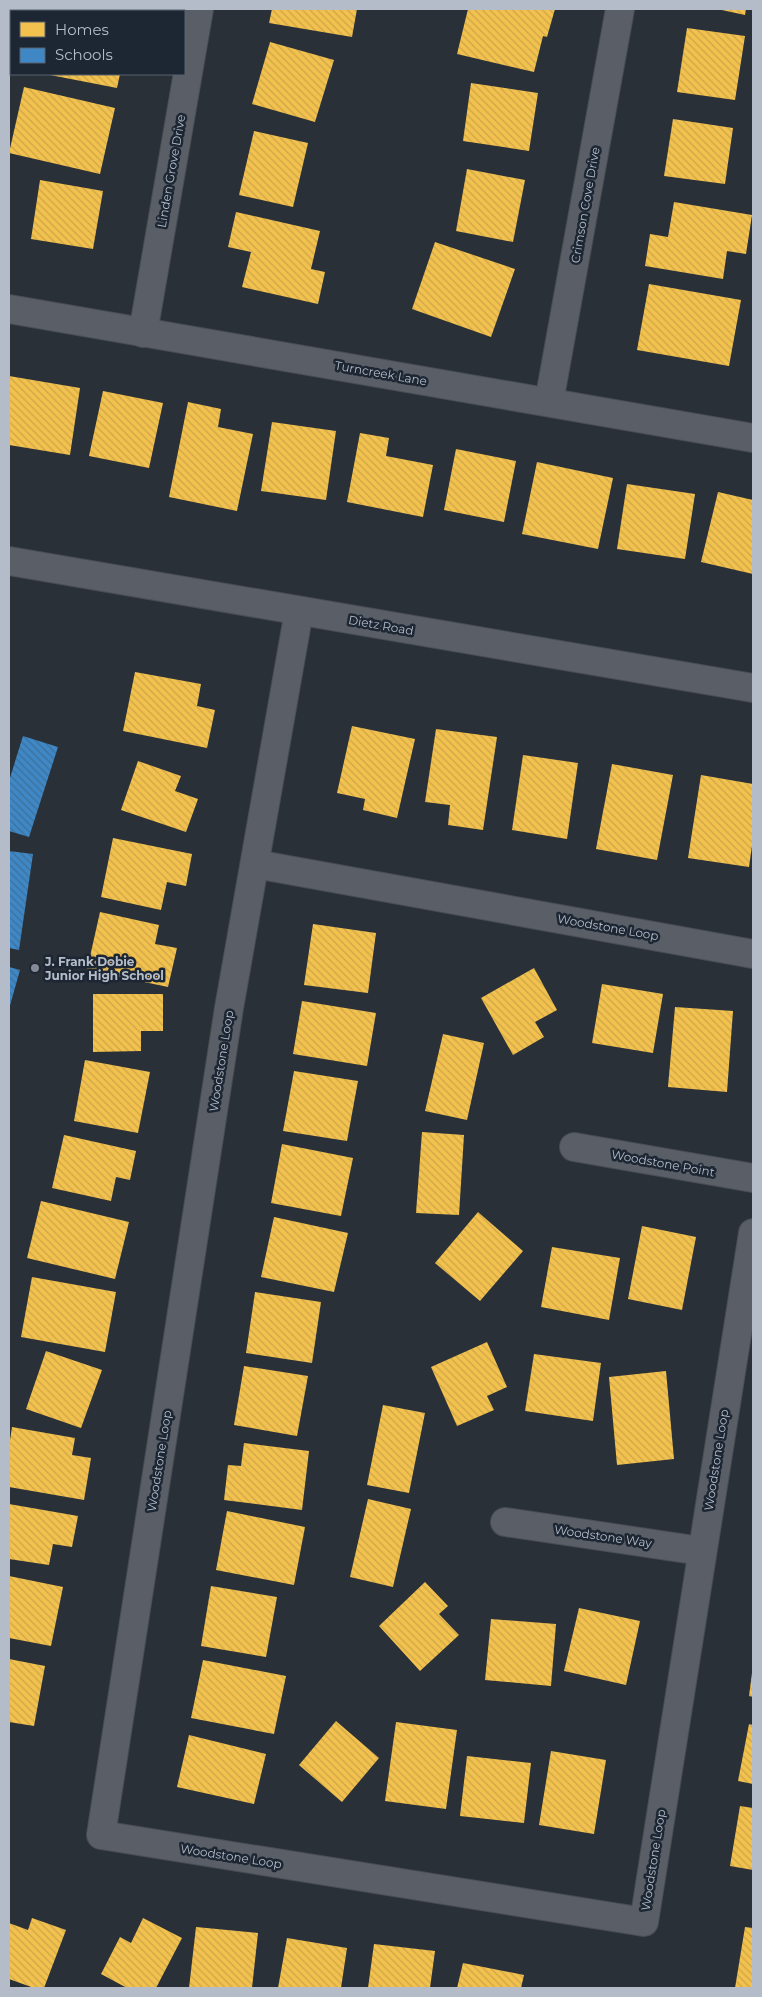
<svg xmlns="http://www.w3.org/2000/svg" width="762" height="1997" viewBox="0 0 762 1997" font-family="Montserrat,sans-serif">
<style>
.homes{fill:url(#homes-back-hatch)}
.schools{fill:url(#schools-back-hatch)}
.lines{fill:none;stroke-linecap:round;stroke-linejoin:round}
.minor-casing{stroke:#484c53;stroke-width:30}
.tertiary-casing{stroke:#484c53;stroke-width:30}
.minor{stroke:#5a5e66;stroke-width:28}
.tertiary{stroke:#5a5e66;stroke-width:28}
.poi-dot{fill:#848b96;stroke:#1d2633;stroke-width:2}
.labels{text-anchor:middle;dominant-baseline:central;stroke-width:5;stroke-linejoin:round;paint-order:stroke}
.street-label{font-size:12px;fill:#b4bcc9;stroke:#1d2633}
.poi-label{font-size:12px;font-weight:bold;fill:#b4bcc9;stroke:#1d2633;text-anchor:start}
</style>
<defs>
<pattern id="homes-back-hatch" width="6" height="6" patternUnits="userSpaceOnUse" patternTransform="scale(1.25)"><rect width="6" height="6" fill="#f2c14e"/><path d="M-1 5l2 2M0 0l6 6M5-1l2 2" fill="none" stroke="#cca64a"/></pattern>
<pattern id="schools-back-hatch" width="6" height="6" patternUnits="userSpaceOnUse" patternTransform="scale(1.25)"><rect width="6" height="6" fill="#3f88c5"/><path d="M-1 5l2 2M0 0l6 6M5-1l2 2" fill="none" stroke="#3c709c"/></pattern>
</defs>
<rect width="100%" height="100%" fill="#2a3038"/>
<g class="homes">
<path d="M 52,9 L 101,9 L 109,10 L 52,11 Z"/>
<path d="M 272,9 L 357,9 L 352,37 L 269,23 Z"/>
<path d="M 468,9 L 555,9 L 547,37 L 543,36 L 534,72 L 457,54 Z"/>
<path d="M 717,9 L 746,9 L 745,15 Z"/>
<path d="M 687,28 L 745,36 L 735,100 L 677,92 Z"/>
<path d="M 270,42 L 334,60 L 315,122 L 252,104 Z"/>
<path d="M 45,74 L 120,74 L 117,88 Z"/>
<path d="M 471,83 L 538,93 L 529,151 L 463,141 Z"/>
<path d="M 24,87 L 115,108 L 100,174 L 9,153 Z"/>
<path d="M 673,119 L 733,128 L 725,184 L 664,176 Z"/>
<path d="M 254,131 L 308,143 L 293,207 L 239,195 Z"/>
<path d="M 467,169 L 525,180 L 513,242 L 456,231 Z"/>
<path d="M 40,180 L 103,191 L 93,249 L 31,239 Z"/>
<path d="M 674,202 L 752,215 L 746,254 L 727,251 L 723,279 L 645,266 L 650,234 L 668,237 Z"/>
<path d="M 236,212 L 320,231 L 311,269 L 325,272 L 318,304 L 242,287 L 251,252 L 228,247 Z"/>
<path d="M 435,242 L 515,269 L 491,337 L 412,309 Z"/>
<path d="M 649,284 L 741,300 L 729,366 L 637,350 Z"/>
<path d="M 9,376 L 80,388 L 70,455 L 9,445 Z"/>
<path d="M 103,391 L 163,403 L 149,468 L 89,456 Z"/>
<path d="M 188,402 L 221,409 L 218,427 L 253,434 L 237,511 L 169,497 Z"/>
<path d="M 272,422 L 336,431 L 326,500 L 261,491 Z"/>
<path d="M 360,433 L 389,438 L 386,456 L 433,465 L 423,517 L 347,502 Z"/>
<path d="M 456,449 L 516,461 L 504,522 L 444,510 Z"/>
<path d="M 537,462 L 613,478 L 598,549 L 522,534 Z"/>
<path d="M 627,484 L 695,494 L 685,559 L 617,549 Z"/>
<path d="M 718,492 L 753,500 L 753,574 L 701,562 Z"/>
<path d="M 135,672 L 201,684 L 197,706 L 215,710 L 207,748 L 123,731 Z"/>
<path d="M 352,726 L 415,739 L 397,818 L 363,810 L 365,799 L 337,793 Z"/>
<path d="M 436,729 L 497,737 L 483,830 L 448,825 L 450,805 L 425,802 Z"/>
<path d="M 523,755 L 578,763 L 567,839 L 512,830 Z"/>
<path d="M 138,761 L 181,776 L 175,791 L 198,799 L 186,832 L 121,810 Z"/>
<path d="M 612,764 L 673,775 L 657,860 L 596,849 Z"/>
<path d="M 701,775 L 753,784 L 753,839 L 749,867 L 688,858 Z"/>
<path d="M 113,838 L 192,854 L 186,886 L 167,882 L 161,910 L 101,897 Z"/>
<path d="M 100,912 L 159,925 L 155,944 L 177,948 L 168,987 L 87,970 Z"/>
<path d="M 313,924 L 376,933 L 368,993 L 304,985 Z"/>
<path d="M 534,968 L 557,1010 L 535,1022 L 544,1037 L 513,1055 L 481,998 Z"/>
<path d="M 602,984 L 663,994 L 653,1053 L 592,1043 Z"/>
<path d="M 93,994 L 163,994 L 163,1031 L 141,1031 L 141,1051 L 93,1052 Z"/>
<path d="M 302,1001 L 376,1013 L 367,1066 L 293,1054 Z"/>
<path d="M 675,1007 L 733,1011 L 727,1092 L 668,1087 Z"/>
<path d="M 443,1034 L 484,1043 L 467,1120 L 425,1111 Z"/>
<path d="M 85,1060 L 150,1072 L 138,1133 L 74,1121 Z"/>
<path d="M 294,1071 L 358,1081 L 347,1141 L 283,1131 Z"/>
<path d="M 422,1132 L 464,1135 L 459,1215 L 416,1213 Z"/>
<path d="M 64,1135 L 136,1151 L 130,1180 L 116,1177 L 111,1201 L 52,1188 Z"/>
<path d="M 282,1144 L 353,1158 L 341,1216 L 271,1203 Z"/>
<path d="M 41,1201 L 129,1222 L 115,1279 L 27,1258 Z"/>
<path d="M 478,1212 L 523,1251 L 480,1301 L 435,1263 Z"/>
<path d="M 274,1217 L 348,1233 L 334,1292 L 261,1277 Z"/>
<path d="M 642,1226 L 696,1237 L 682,1310 L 628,1299 Z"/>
<path d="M 552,1247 L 620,1258 L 609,1320 L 541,1307 Z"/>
<path d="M 32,1277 L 116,1292 L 105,1352 L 21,1337 Z"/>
<path d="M 255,1292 L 321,1302 L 312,1363 L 246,1353 Z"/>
<path d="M 487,1342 L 507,1387 L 487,1396 L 494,1410 L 457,1426 L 431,1367 Z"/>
<path d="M 46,1351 L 102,1370 L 81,1428 L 26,1409 Z"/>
<path d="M 534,1354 L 601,1363 L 593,1421 L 525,1411 Z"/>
<path d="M 244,1366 L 308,1376 L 297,1436 L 234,1425 Z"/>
<path d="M 666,1371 L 674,1459 L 617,1465 L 609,1377 Z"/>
<path d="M 383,1405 L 425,1413 L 409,1493 L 367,1485 Z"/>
<path d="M 12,1427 L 75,1438 L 72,1455 L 91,1458 L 84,1500 L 9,1487 L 9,1447 Z"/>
<path d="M 244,1443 L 309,1451 L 302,1510 L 224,1500 L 228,1465 L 241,1466 Z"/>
<path d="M 368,1499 L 411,1509 L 393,1587 L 350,1577 Z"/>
<path d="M 9,1504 L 78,1516 L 72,1547 L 53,1544 L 49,1565 L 9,1559 Z"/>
<path d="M 227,1511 L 305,1527 L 294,1585 L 216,1570 Z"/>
<path d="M 9,1576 L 63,1587 L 51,1646 L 9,1638 Z"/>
<path d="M 425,1582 L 448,1606 L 439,1614 L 459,1635 L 420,1671 L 379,1626 Z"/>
<path d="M 211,1586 L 277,1597 L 266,1657 L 201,1646 Z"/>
<path d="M 579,1608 L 640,1621 L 626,1685 L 564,1671 Z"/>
<path d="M 491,1619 L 556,1624 L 551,1686 L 485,1680 Z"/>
<path d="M 9,1659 L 45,1666 L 34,1726 L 9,1722 Z"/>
<path d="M 203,1660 L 286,1676 L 274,1734 L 191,1718 Z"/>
<path d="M 752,1673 L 753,1673 L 753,1697 L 749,1696 Z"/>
<path d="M 336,1721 L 379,1758 L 342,1802 L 299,1765 Z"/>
<path d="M 396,1722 L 457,1730 L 446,1809 L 385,1801 Z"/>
<path d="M 749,1724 L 753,1725 L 753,1784 L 738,1781 Z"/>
<path d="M 189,1735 L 266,1754 L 254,1804 L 177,1787 Z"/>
<path d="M 551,1751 L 606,1760 L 594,1834 L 539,1825 Z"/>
<path d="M 467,1756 L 531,1763 L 524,1823 L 460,1816 Z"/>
<path d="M 740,1806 L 753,1808 L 753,1870 L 730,1866 Z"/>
<path d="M 32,1918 L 66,1930 L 44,1988 L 34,1988 L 9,1979 L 9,1923 L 28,1930 Z"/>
<path d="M 143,1918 L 182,1938 L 156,1988 L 127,1988 L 101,1974 L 120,1937 L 131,1943 Z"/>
<path d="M 196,1927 L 258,1933 L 252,1988 L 189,1988 Z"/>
<path d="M 745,1927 L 753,1928 L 753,1988 L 735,1988 Z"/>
<path d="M 287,1938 L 347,1948 L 341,1988 L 278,1988 Z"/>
<path d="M 374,1944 L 435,1951 L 430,1988 L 368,1988 Z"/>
<path d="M 463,1963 L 524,1975 L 521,1988 L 457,1988 Z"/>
</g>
<g class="schools">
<path d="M 23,736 L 58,747 L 29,837 L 9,831 L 9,781 Z"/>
<path d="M 9,851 L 33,854 L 19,950 L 9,948 Z"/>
<path d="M 9,967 L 20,970 L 9,1009 Z"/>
</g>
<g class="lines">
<g class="minor-casing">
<g id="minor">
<path d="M 9,309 L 753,438"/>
<path d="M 143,333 L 199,9"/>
<path d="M 549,402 L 620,9"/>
<path d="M 299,611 L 229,1008 L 101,1835 L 644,1922 L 753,1233"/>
<path d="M 255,864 L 753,954"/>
<path d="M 574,1147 L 753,1178"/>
<path d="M 505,1522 L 701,1551"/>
</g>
</g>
<g class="tertiary-casing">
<path id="tertiary" d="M 9,561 L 753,688"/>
</g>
<use href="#minor" class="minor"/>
<use href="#tertiary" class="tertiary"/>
</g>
<circle class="poi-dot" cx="35" cy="968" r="5"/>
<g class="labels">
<g class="street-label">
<text transform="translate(171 171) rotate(-80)">Linden Grove Drive</text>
<text transform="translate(585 205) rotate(-80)">Crimson Cove Drive</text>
<text transform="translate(381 373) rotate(10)">Turncreek Lane</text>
<text transform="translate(381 625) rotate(10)">Dietz Road</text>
<text transform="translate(608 927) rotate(10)">Woodstone Loop</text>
<text transform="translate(221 1061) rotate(-81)">Woodstone Loop</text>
<text transform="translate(663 1163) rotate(10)">Woodstone Point</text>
<text transform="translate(716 1460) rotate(-81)">Woodstone Loop</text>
<text transform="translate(159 1461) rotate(-81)">Woodstone Loop</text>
<text transform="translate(603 1536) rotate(8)">Woodstone Way</text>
<text transform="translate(231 1856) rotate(9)">Woodstone Loop</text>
<text transform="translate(653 1860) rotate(-81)">Woodstone Loop</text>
</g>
<g class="poi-label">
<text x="45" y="961">J. Frank Dobie<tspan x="45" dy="14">Junior High School</tspan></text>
</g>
</g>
<rect width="762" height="1997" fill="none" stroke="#b4bcc9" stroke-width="20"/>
<rect x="10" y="10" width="175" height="65" fill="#1d2633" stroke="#59626f"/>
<rect x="20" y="22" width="25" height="15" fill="#f2c14e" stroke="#59626f"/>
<text x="55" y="35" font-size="15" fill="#b4bcc9">Homes</text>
<rect x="20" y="48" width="25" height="15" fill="#3f88c5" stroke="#59626f"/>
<text x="55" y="60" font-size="15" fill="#b4bcc9">Schools</text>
</svg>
